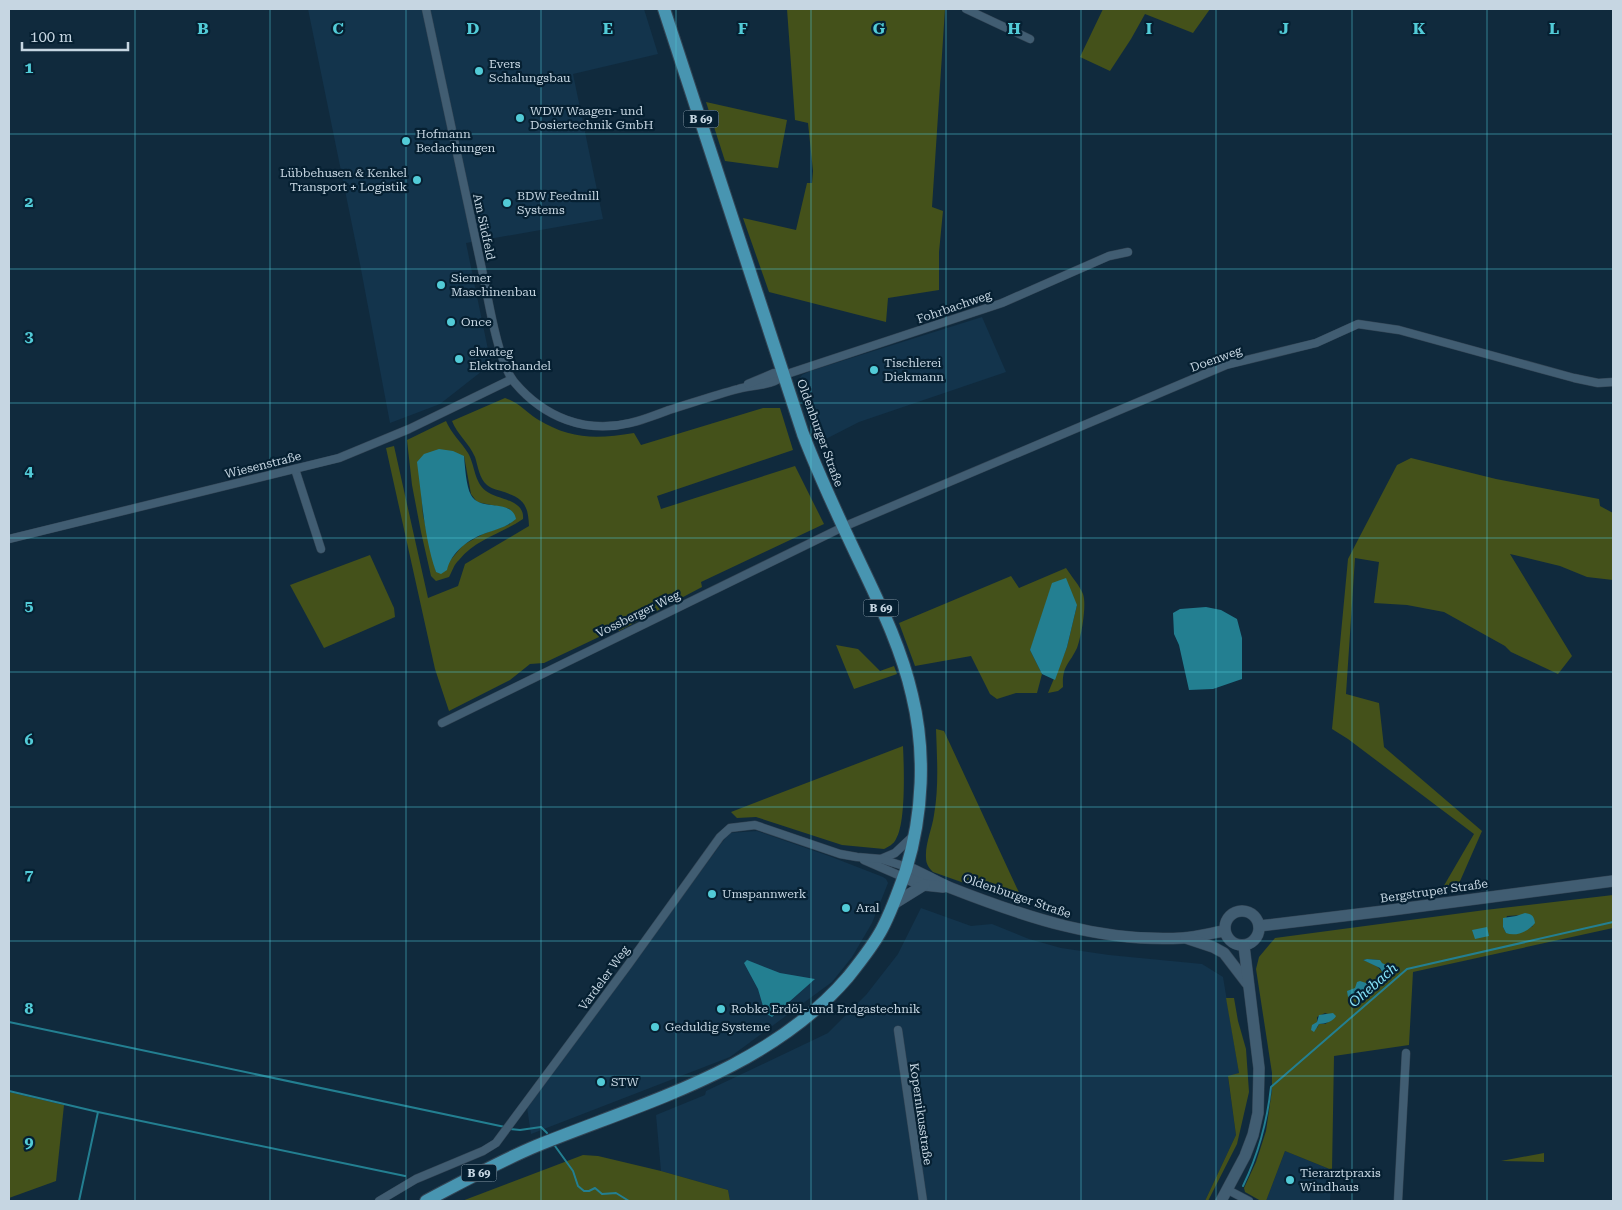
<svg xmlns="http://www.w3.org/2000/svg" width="1622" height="1210" viewBox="0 0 1622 1210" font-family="'Roboto Serif',serif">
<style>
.built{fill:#13344c}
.green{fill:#44511a;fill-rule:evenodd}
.water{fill:#237f91}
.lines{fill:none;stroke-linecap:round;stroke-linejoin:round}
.stream{stroke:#237f91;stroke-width:2}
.minor-casing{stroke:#334555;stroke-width:9}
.secondary-casing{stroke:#334555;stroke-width:12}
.primary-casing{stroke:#334555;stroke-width:14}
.minor{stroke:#415d72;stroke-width:8}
.secondary{stroke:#415d72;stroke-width:11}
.primary{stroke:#4895b1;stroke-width:12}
.grid{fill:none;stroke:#52cbd7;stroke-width:1;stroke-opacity:0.55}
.poi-dot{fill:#52cbd7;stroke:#062032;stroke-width:2}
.labels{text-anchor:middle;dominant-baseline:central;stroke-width:4.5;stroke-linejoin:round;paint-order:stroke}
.shield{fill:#062032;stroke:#8c9fad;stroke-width:1}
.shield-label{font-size:11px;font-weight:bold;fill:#c6d6e2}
.poi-label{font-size:12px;fill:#c6d6e2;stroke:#062032;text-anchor:start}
.street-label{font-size:12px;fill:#c6d6e2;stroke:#062032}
.water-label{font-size:14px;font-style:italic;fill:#85e2f8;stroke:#062032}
.grid-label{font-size:16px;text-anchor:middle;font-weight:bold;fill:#52cbd7;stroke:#062032;stroke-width:4.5;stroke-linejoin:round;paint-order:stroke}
</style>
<rect width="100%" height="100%" fill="#102a3d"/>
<g class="built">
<path d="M 308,9 L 644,9 L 658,54 L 573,74 L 603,219 L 466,243 L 491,364 L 440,404 L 390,423 L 360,264 Z"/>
<path d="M 982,317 L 1006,372 L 859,422 L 820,442 L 798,381 L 802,375 L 810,371 Z"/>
<path d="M 757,831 L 829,856 L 883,877 L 886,879 L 888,883 L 872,923 L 852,957 L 832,982 L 730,1057 L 531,1134 L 527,1107 L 729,833 Z"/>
<path d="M 921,908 L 971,926 L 992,924 L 1029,939 L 1061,948 L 1109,955 L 1202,964 L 1223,977 L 1239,1073 L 1228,1077 L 1236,1135 L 1205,1201 L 730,1201 L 728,1190 L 661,1171 L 656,1115 L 705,1095 L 706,1091 L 828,1033 L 866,995 L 898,954 Z"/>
<path d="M 1285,1151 L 1332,1170 L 1330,1201 L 1266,1201 Z"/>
</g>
<g class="green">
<path d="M 787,9 L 945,9 L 932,207 L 943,211 L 939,252 L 939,290 L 888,298 L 886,322 L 769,292 L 743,218 L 796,230 L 807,183 L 812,183 L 813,171 L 808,123 L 795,120 Z"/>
<path d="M 1103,9 L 1210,9 L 1193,33 L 1145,14 L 1131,39 L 1110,71 L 1080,57 Z"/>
<path d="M 706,102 L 787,120 L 778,168 L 725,161 Z"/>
<path d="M 505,398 C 518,402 526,412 537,419 C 571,440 597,439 634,433 L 641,445 L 763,408 L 780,408 L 793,450 L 657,496 L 661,509 L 795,466 L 824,524 L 701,582 L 702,587 L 619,631 L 618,628 L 544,663 L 530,664 L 510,680 L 449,711 L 435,669 L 386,448 L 394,446 L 428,598 L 458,586 L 465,564 L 529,526 C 528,503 523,498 501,491 C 497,490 490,488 487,485 C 479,478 478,466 475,457 C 469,443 457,434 452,421 Z"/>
<path d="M 446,421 C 451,433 461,442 468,453 C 475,465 474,482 486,491 C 497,500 525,499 523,519 C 501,534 476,539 459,560 C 454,564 452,572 449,577 L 436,581 L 431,576 L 421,532 L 412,485 L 407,440 ZM 464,456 L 471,494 L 477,502 L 510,509 L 510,524 L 483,534 L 463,545 L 448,563 L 436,572 L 423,515 L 421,490 Z"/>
<path d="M 1411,458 L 1496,479 L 1599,499 L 1600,506 L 1613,513 L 1613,580 L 1587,577 L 1560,566 L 1510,554 L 1572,656 L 1558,674 L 1511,652 L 1505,646 L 1444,612 L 1407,605 L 1374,603 L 1379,562 L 1355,558 L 1346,694 L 1379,703 L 1384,747 L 1482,831 L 1457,888 L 1442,889 L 1474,834 L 1348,739 L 1332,729 L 1348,559 L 1397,465 Z"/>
<path d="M 370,555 L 394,608 L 395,617 L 324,648 L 290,585 Z"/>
<path d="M 1066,568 C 1071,576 1080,586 1083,594 C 1087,605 1081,638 1077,648 C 1069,665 1062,665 1063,687 L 1058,691 L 1048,693 L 1067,647 L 1077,605 L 1030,650 L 1042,674 L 1037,693 L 1016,693 L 997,699 L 990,694 L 971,656 L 915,666 L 899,623 L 1011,576 L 1019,588 Z"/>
<path d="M 836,645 L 858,649 L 880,671 L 894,666 L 897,674 L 854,689 Z"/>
<path d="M 936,729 L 944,731 L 1022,899 L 1018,902 L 933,872 C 929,868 926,864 926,858 C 925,844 932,829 934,815 C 939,786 937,758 936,729 Z"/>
<path d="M 903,746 C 904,767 906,823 896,839 C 894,844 888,847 884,849 L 842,845 L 756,817 L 737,818 L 731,812 Z"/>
<path d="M 1613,895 L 1613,928 L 1413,972 L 1409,1045 L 1334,1056 L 1332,1170 L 1285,1151 L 1266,1201 L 1261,1201 L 1245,1192 L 1244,1188 L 1256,1162 L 1266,1131 L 1272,1090 L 1272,1073 L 1256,969 L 1259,957 L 1275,938 L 1485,910 ZM 1522,915 L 1533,926 L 1520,933 L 1506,933 L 1503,927 L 1507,916 ZM 1367,959 L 1380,960 L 1381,963 L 1393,968 L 1384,976 C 1380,966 1373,964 1363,960 ZM 1325,1013 L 1328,1014 L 1330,1021 L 1325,1024 L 1319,1024 L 1317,1028 L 1317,1017 Z"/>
<path d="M 1226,998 L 1234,998 L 1238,1021 L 1246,1049 L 1249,1092 L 1237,1144 L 1208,1201 L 1205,1201 L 1236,1135 L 1228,1076 L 1239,1073 Z"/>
<path d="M 9,1092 L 64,1105 L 56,1181 L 9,1198 Z"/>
<path d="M 1544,1153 L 1544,1162 L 1501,1161 Z"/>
<path d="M 583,1155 L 598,1156 L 661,1171 L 728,1190 L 730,1201 L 462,1201 Z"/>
</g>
<g class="water">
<path d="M 439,449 L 453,451 L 464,456 C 465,466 466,486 471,495 C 480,512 512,498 516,519 C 507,527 497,529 486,533 C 469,539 451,552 447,570 L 441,574 L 436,572 C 424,537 422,499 417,462 L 424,454 Z"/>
<path d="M 1066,578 L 1077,605 L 1067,647 L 1055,680 L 1042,674 L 1030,650 L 1052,583 Z"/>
<path d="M 1206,607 L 1221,610 L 1237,619 L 1242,638 L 1242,679 L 1213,689 L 1189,690 L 1179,645 L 1174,634 L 1173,613 L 1180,609 Z"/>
<path d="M 1525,913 C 1532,914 1534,916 1535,923 C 1529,931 1516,937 1506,933 L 1503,927 L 1503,918 L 1516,916 Z"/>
<path d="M 1487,927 L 1489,936 L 1475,939 L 1472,930 Z"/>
<path d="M 1367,959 L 1380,960 L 1382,963 L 1393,968 L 1393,973 L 1386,979 L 1380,968 L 1363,960 Z"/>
<path d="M 747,960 L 780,973 L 815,979 L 772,1017 L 765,1013 L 758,989 L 744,963 Z"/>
<path d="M 1360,981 L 1369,984 L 1369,988 L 1348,997 L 1347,991 L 1355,988 L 1357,982 Z"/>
<path d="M 1333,1013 L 1336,1016 C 1334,1021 1325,1024 1319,1024 L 1314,1032 L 1311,1030 L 1312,1025 L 1317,1022 L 1319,1015 Z"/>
</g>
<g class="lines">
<g class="stream">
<path d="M 9,1022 L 505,1127"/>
<path d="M 9,1091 L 98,1112 L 405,1176"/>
<path d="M 510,1129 L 520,1130 L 541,1127 L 547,1133"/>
<path d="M 555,1146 L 573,1171 L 578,1186 L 584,1191 L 589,1191 L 595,1188 L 602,1194 L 616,1193 L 629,1201"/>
<path d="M 1243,1186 C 1259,1153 1267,1123 1271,1087 L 1407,969 L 1613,922"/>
<path d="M 79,1201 L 98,1112"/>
</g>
<g class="minor-casing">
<g id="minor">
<path d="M 426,9 C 445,99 464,189 484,279 C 489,304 499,365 515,383 C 544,417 585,434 630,423 C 643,420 656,415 669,410 C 692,403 715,395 738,389 C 754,384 771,387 784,375 L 1002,303 L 1109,256 L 1128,252"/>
<path d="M 966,9 L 1030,39"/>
<path d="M 748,384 L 774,373 L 784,375"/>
<path d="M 295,469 L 321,549"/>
<path d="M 9,539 L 339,458 L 409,429 L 512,379"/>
<path d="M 442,723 L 843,527 L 1226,365 L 1316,343 L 1358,324 L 1399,330 L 1574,378 L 1598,383 L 1613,382"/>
<path d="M 881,859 L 895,853 L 912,837"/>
<path d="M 864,860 L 903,877"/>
<path d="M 898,1030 L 923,1201"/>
<path d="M 1228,1190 L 1249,1201"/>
<path d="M 379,1201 L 416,1179 L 483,1151 L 496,1143 L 628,965 L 720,837 L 730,828 L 755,825 L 840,854 L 857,857 L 881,859 L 907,867"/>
<path d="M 1398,1201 L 1406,1053"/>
</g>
</g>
<g class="secondary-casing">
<g id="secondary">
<path d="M 907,867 C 922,873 936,882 951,888 C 1025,917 1102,943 1183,938 C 1197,937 1211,933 1224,931"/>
<path d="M 903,877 L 924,885 L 943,887"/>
<path d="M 895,903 L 924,885"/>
<circle cx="1242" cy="928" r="17"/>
<path d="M 1259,926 L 1384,911 L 1613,881"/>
<path d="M 1186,938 L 1213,947 L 1224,953 L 1247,983"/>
<path d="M 1221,1201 L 1245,1156 L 1253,1135 L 1258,1113 L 1259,1068 L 1244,946"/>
</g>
</g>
<g class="primary-casing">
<path id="primary" d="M 426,1201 C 462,1182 498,1162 536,1146 C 645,1102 769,1069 848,977 C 860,962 873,946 882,929 C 892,910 899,890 906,870 C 923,814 926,752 912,695 C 902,651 883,611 864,571 C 842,525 821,481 803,434 L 664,9"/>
</g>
<use href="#minor" class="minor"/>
<use href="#secondary" class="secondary"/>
<use href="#primary" class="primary"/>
</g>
<path class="grid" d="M 135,9 L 135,1201M 270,9 L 270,1201M 406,9 L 406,1201M 541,9 L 541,1201M 676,9 L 676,1201M 811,9 L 811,1201M 946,9 L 946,1201M 1081,9 L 1081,1201M 1216,9 L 1216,1201M 1352,9 L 1352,1201M 1487,9 L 1487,1201M 9,134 L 1613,134M 9,269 L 1613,269M 9,403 L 1613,403M 9,538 L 1613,538M 9,672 L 1613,672M 9,807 L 1613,807M 9,941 L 1613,941M 9,1076 L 1613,1076"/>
<g class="poi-dot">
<circle cx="479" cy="71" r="5"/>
<circle cx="520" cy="118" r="5"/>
<circle cx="406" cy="141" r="5"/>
<circle cx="417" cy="180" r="5"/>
<circle cx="507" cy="203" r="5"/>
<circle cx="441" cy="285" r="5"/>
<circle cx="451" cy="322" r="5"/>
<circle cx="459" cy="359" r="5"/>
<circle cx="874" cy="370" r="5"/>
<circle cx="712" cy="894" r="5"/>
<circle cx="846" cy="908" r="5"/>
<circle cx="721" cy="1009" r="5"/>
<circle cx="655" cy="1027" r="5"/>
<circle cx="601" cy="1082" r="5"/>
<circle cx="1290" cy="1180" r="5"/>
</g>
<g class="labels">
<g class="shield">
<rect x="683.5" y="110.5" width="35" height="17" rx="4"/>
<rect x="863.5" y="599.5" width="35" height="17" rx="4"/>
<rect x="461.5" y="1164.5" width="35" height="17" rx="4"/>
</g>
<g class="shield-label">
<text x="701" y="119">B 69</text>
<text x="881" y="608">B 69</text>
<text x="479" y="1173">B 69</text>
</g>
<g class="poi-label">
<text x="489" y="64">Evers<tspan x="489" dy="14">Schalungsbau</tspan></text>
<text x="530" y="111">WDW Waagen- und<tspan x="530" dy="14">Dosiertechnik GmbH</tspan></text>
<text x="416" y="134">Hofmann<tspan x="416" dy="14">Bedachungen</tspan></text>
<text x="407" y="173" text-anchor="end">Lübbehusen &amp; Kenkel<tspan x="407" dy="14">Transport + Logistik</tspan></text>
<text x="517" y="196">BDW Feedmill<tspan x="517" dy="14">Systems</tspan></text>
<text x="451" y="278">Siemer<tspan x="451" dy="14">Maschinenbau</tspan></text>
<text x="461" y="322">Once</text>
<text x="469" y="352">elwateg<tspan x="469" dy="14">Elektrohandel</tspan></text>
<text x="884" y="363">Tischlerei<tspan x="884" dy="14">Diekmann</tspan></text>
<text x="722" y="894">Umspannwerk</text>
<text x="856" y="908">Aral</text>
<text x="731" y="1009">Robke Erdöl- und Erdgastechnik</text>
<text x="665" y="1027">Geduldig Systeme</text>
<text x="611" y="1082">STW</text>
<text x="1300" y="1173">Tierarztpraxis<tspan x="1300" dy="14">Windhaus</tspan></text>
</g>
<g class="street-label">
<text transform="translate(484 227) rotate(78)">Am Südfeld</text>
<text transform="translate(954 307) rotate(-19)">Fohrbachweg</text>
<text transform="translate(1216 359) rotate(-20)">Doenweg</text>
<text transform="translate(820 433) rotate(70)">Oldenburger Straße</text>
<text transform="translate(263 465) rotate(-14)">Wiesenstraße</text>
<text transform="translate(638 614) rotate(-26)">Vossberger Weg</text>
<text transform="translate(1434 891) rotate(-8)">Bergstruper Straße</text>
<text transform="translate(1017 896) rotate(19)">Oldenburger Straße</text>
<text transform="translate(604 978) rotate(-54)">Vardeler Weg</text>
<text transform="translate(921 1114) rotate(82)">Kopernikusstraße</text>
</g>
<g class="water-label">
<text transform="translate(1373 985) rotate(-41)">Ohebach</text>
</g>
</g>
<g class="grid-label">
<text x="203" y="34">B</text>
<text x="338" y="34">C</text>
<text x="473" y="34">D</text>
<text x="608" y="34">E</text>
<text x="743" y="34">F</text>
<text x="879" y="34">G</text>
<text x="1014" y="34">H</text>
<text x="1149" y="34">I</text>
<text x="1284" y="34">J</text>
<text x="1419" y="34">K</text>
<text x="1554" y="34">L</text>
<text x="29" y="73">1</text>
<text x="29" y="207">2</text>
<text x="29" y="342">3</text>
<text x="29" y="476">4</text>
<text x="29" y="611">5</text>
<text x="29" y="745">6</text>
<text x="29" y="880">7</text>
<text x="29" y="1014">8</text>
<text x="29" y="1148">9</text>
</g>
<rect width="1622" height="1210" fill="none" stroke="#c6d6e2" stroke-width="20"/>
<path d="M22 42v8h106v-8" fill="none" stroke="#c6d6e2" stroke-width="2.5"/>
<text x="30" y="42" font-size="15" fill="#c6d6e2" stroke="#062032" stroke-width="4" paint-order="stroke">100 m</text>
</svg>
